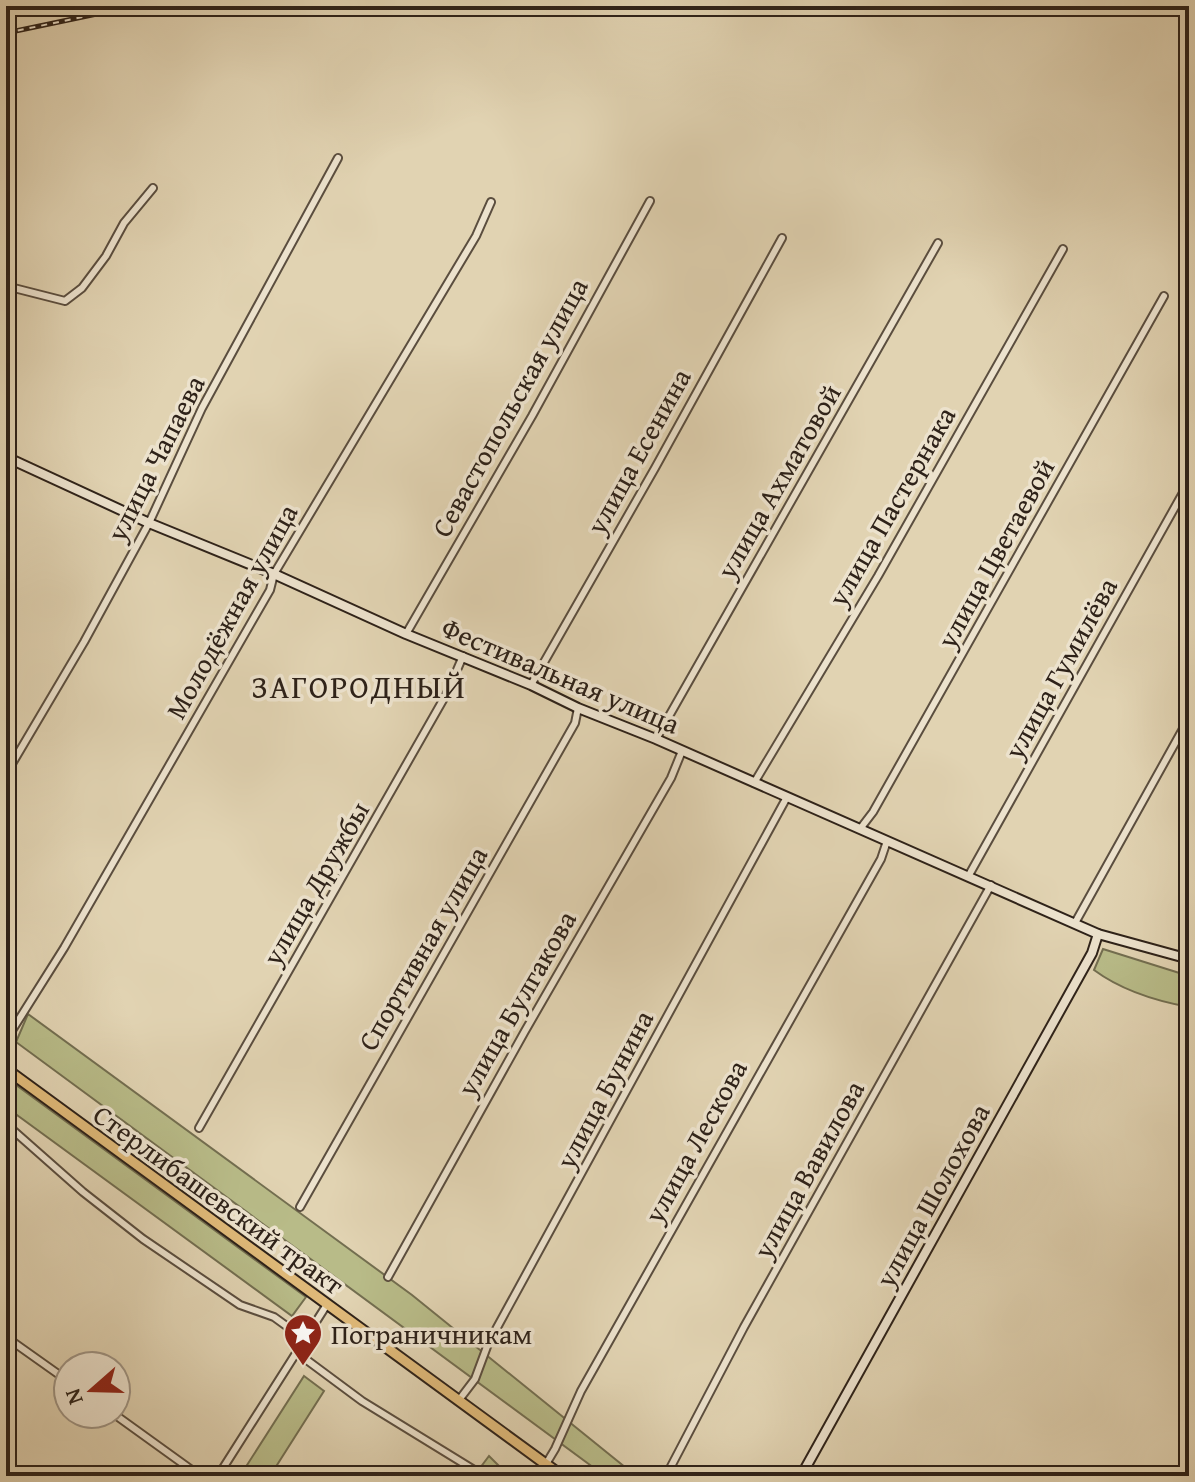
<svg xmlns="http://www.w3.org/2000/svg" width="1195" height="1482" viewBox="0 0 1195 1482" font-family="'Gentium Book Plus',serif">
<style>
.green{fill:#b8bb88;stroke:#736e50;stroke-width:2}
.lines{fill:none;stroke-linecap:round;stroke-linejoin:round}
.street-casing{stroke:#5b4e3f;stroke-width:10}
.secondary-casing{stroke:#2e2219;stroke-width:12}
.primary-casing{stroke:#2e2219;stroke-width:13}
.street{stroke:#ece2cd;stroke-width:6}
.secondary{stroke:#ece2cd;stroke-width:8}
.primary{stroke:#e0ba79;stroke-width:9}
.rail-casing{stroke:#2e2219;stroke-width:5}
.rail{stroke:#ece2cd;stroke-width:2;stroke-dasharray:6;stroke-linecap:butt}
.labels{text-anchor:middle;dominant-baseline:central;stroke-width:7;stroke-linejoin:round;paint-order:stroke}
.street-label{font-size:28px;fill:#2e2219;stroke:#ece2cd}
.poi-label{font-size:28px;fill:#2e2219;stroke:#ece2cd;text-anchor:start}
.quarter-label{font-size:32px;letter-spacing:2px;fill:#2e2219;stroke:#ece2cd}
</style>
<rect width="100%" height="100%" fill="#e1d3b2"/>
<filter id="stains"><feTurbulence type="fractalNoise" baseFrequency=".0025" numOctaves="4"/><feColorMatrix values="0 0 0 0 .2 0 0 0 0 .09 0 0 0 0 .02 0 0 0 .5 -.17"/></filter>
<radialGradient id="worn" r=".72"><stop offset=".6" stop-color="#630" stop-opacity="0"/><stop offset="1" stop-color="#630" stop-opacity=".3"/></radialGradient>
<g class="green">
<path d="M 1103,949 L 1189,976 L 1189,1007 C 1156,1001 1121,990 1094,970 Z"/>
<path d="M 28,1014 L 412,1295 L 636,1476 L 605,1476 L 16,1042 Z"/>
<path d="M 16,1085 L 306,1297 L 292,1316 L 6,1107 L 6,1100 Z"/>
<path d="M 304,1376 L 324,1391 L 270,1476 L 240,1476 Z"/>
<path d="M 489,1456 L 509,1476 L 492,1476 L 480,1468 Z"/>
</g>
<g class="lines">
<g class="street-casing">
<g id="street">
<path d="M 6,286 L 65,301 L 82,288 L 106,256 L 124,223 L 153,188"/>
<path d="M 406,634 L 532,416 L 650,201"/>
<path d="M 531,685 L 655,468 L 782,238"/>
<path d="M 656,739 L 938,243"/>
<path d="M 6,774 L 84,642 L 149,523 L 202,408 L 338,158"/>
<path d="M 754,783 L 878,576 L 1063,249"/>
<path d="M 860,829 L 873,812 L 1164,296"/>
<path d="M 969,875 L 1189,482"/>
<path d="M 1075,923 L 1189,718"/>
<path d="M 1182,958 L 1189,946"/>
<path d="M 6,1040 L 64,948 L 270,590 L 274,574 L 476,236 L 491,202"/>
<path d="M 6,1091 L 15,1076"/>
<path d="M 6,1124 L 83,1192 L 143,1239 L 240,1305 L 274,1317 L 303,1338 L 300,1355 L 362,1401 L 484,1476"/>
<path d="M 199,1128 L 447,693 L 463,656"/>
<path d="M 300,1207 L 575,723 L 578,708"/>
<path d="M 388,1277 L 525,1031 L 671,778 L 682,751"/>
<path d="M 6,1337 L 68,1381"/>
<path d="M 459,1400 L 475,1379 L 488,1344 L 787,797"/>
<path d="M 114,1414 L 200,1476"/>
<path d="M 546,1464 L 555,1449 L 581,1391 L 881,859 L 887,841"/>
<path d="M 218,1476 L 326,1306"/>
<path d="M 666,1476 L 744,1327 L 991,885"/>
</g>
</g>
<g class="secondary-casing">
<g id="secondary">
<path d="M 6,457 L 149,523 L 274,574 L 406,634 L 531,685 L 578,708 L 656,739 L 1098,934 L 1189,959"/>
<path d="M 801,1476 L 1092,953 L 1098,934"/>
</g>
</g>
<g class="primary-casing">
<path id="primary" d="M 6,1069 L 562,1476"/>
</g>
<use href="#street" class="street"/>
<use href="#secondary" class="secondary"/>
<use href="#primary" class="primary"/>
<g class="rail-casing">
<path id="rail" d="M 6,33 L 135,6"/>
</g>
<use href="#rail" class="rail"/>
</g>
<defs>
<g id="sight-pin" transform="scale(2)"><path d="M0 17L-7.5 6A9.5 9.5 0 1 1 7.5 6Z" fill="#8f2418" stroke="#ece2cd"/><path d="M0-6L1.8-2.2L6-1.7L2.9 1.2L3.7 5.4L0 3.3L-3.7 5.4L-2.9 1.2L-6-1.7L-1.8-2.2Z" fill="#fff"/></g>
</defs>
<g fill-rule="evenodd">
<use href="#sight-pin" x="303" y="1333"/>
</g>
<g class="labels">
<g class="street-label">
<text transform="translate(509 407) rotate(-61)">Севастопольская улица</text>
<text transform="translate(638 451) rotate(-61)">улица Есенина</text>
<text transform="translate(155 458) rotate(-63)">улица Чапаева</text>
<text transform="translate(778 481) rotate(-60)">улица Ахматовой</text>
<text transform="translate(891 506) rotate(-60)">улица Пастернака</text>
<text transform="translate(995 553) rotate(-61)">улица Цветаевой</text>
<text transform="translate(231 611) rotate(-61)">Молодёжная улица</text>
<text transform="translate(1060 668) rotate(-61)">улица Гумилёва</text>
<text transform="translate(561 675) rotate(23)">Фестивальная улица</text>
<text transform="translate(315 883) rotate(-60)">улица Дружбы</text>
<text transform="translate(422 948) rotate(-60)">Спортивная улица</text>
<text transform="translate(516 1003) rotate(-60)">улица Булгакова</text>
<text transform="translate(604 1089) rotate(-62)">улица Бунина</text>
<text transform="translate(695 1141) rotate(-61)">улица Лескова</text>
<text transform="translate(808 1169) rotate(-61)">улица Вавилова</text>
<text transform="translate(932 1195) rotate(-61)">улица Шолохова</text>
<text transform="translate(219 1199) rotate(36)">Стерлибашевский тракт</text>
</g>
<g class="poi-label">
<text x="331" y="1333">Пограничникам</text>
</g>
<g class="quarter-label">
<text x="359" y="686">ЗАГОРОДНЫЙ</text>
</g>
</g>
<rect width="1195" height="1482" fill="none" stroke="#e1d3b2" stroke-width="32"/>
<rect x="8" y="8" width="1179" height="1466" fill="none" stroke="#2e2219" stroke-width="4"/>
<rect x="16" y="16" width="1163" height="1450" fill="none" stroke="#2e2219" stroke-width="2"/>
<g transform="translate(92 1390) rotate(250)"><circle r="38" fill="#ece2cd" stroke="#a09585" stroke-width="2"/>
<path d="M0-6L14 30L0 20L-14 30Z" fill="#8f2418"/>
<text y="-12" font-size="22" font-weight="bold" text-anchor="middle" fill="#2e2219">N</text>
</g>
<rect width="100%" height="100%" filter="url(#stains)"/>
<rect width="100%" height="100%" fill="url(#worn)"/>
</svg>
